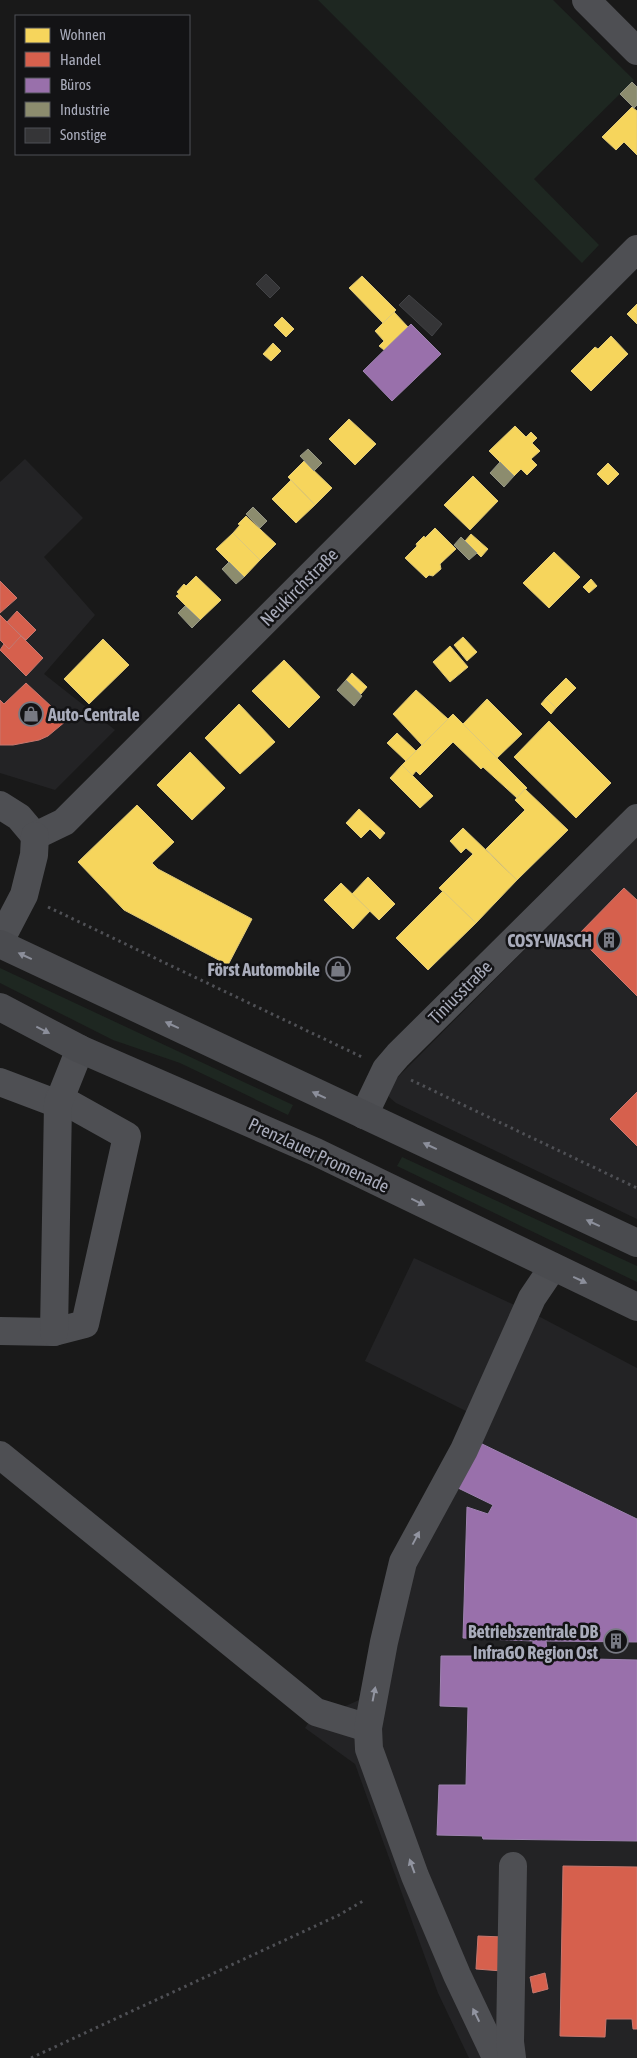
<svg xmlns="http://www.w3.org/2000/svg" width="637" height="2058" viewBox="0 0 637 2058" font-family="'Asap Condensed',sans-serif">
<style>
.built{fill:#232325}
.green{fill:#1e2721}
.homes{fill:#f6d55c;stroke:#dfc978}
.shops{fill:#d6604d;stroke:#c8776e}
.offices{fill:#9970ab;stroke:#9e82b0}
.industry{fill:#8c8c6e;stroke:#959685}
.building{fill:#353537;stroke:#414245}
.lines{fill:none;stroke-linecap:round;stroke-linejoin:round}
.path{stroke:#4f5055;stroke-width:3;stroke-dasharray:2.5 4;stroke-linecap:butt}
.minor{stroke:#4e4f53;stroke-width:28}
.major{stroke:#4a4b4f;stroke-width:28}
.oneway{fill:#8c8f9b}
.oneway2{fill:#9295a1}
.labels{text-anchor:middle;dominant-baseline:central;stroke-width:5;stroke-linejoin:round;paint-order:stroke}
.street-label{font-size:18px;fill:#a9acbb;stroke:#131315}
.poi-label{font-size:18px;font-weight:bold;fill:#a9acbb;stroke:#131315;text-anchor:end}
</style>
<rect width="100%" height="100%" fill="#191919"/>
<g class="built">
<path d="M 25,459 L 83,518 L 44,557 L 95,615 L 44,674 L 115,730 L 55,790 L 0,773 L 0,482 Z"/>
<path d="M 637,837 L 637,1219 L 396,1103 L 389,1097 L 388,1087 Z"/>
<path d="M 414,1258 L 542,1318 L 637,1368 L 637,2058 L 469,2058 L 438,1993 L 355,1764 L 305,1728 L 323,1701 L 339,1709 L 359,1700 L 374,1628 L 468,1412 L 365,1361 Z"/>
</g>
<g class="green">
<path d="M 318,0 L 553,0 L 634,80 L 534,179 L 599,245 L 582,263 Z"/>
<path d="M 0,968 L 293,1105 L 288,1115 L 180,1063 L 113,1040 L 0,983 Z"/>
<path d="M 402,1157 L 637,1266 L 637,1282 L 397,1166 Z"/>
</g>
<g class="homes">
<path d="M 632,107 L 637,111 L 637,155 L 624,142 L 616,150 L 602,137 Z"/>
<path d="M 362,276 L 396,310 L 383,323 L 349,288 Z"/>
<path d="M 637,304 L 637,324 L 627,314 Z"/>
<path d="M 394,312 L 408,327 L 384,350 L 379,346 L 384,341 L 375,331 Z"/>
<path d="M 282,317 L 294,329 L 286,337 L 274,325 Z"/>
<path d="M 611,336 L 628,354 L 591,391 L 571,371 L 595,347 L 598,349 Z"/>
<path d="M 273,343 L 281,351 L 271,361 L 263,354 Z"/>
<path d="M 349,419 L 376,444 L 355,465 L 329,439 Z"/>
<path d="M 515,426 L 526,437 L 531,432 L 537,438 L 532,443 L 540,451 L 531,459 L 537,465 L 527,475 L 521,469 L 514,476 L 489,451 Z"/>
<path d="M 304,461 L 332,488 L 315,505 L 288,477 Z"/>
<path d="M 608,463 L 619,474 L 608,485 L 597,474 Z"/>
<path d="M 473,476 L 498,501 L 470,530 L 444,505 Z"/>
<path d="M 291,480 L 315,505 L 296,523 L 272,499 Z"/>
<path d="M 246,516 L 276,544 L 260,560 L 233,533 L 240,525 L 238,524 Z"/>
<path d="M 435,528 L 456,549 L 440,564 L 441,569 L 433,576 L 429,575 L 426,578 L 405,558 L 417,546 L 416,544 L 424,536 L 425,538 Z"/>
<path d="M 233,533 L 260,560 L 244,577 L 216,549 Z"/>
<path d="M 471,534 L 488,549 L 481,557 L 465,541 Z"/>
<path d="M 554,552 L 580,577 L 549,608 L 523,583 Z"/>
<path d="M 196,576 L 221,600 L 200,620 L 176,596 L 179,594 L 177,592 L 184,584 L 186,586 Z"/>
<path d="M 591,579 L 597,586 L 589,593 L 583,587 Z"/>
<path d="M 463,637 L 477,652 L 467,661 L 454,645 Z"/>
<path d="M 103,639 L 129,665 L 89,704 L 64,679 Z"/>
<path d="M 450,646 L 468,667 L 450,682 L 433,662 Z"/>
<path d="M 284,660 L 320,697 L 289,728 L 252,691 Z"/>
<path d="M 352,673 L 367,687 L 361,694 L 346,680 Z"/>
<path d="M 566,678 L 576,688 L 556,708 L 546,698 Z"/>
<path d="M 416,690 L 448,719 L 422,745 L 393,714 Z"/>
<path d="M 546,698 L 556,708 L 551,714 L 541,704 Z"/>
<path d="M 487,699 L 522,734 L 497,758 L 463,724 Z"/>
<path d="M 239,704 L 275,742 L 240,774 L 205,738 Z"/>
<path d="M 453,714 L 527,788 L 517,798 L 483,767 L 481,769 L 453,742 L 420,775 L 416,771 L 412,776 L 402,765 Z"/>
<path d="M 549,721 L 611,783 L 576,818 L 514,757 Z"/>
<path d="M 397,733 L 416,751 L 406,761 L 387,743 Z"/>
<path d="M 190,752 L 225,788 L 192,820 L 157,785 Z"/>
<path d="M 402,765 L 433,796 L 420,808 L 390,778 Z"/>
<path d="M 525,789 L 568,830 L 517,880 L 486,849 L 525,810 L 515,800 Z"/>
<path d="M 137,805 L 174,842 L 152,863 L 158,869 L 252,919 L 228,965 L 124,910 L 78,862 Z"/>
<path d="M 359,809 L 385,833 L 380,839 L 370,829 L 361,838 L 346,823 Z"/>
<path d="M 463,828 L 517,880 L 476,923 L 439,888 L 473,854 L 466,848 L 461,853 L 450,841 Z"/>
<path d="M 368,877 L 395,904 L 379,920 L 352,894 Z"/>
<path d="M 341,883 L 370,911 L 353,929 L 324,900 Z"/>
<path d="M 443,891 L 476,923 L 428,970 L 396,938 Z"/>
</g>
<g class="shops">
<path d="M 0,581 L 17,598 L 0,613 Z"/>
<path d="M 17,611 L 36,630 L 26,640 L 7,622 Z"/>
<path d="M 0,615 L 21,636 L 9,649 L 0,640 Z"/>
<path d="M 21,636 L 43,658 L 26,676 L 0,650 L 4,644 L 9,649 Z"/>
<path d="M 26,683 L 53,708 L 52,712 L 72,716 L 48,736 L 39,740 L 13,745 L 0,745 L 0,700 L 4,704 Z"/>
<path d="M 624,888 L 637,900 L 637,996 L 577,936 Z"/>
<path d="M 637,1092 L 637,1146 L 610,1119 Z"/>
<path d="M 563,1866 L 637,1867 L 637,2029 L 633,2029 L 632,2019 L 606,2019 L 605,2037 L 560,2036 Z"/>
<path d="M 478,1936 L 503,1937 L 502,1971 L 476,1969 Z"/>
<path d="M 545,1973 L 548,1989 L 533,1993 L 530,1977 Z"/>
</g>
<g class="offices">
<path d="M 411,324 L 441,354 L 392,401 L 363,371 Z"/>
<path d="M 478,1442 L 637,1519 L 637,1642 L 546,1641 L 548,1658 L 637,1660 L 637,1841 L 483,1839 L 482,1836 L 437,1835 L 439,1785 L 466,1785 L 468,1707 L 440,1706 L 441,1656 L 532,1656 L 533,1641 L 463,1638 L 467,1507 L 488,1514 L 493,1505 L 456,1487 Z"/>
</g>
<g class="industry">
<path d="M 632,82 L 637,87 L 637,105 L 634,108 L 620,94 Z"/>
<path d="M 308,449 L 322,463 L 314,471 L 300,456 Z"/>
<path d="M 500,462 L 514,476 L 504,487 L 490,473 Z"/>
<path d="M 253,507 L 267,521 L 260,528 L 246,514 Z"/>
<path d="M 461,537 L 477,553 L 469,560 L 454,545 Z"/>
<path d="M 229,562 L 244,577 L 236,584 L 222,569 Z"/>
<path d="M 185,606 L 200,620 L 192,628 L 178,613 Z"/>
<path d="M 346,680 L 362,696 L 354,706 L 337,690 Z"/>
</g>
<g class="building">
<path d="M 266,274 L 280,288 L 270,298 L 256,284 Z"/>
<path d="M 409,295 L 442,324 L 432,336 L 399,305 Z"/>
</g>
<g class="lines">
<g class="path">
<path d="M 48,907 L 362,1057"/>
<path d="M 411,1080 L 637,1188"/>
<path d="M 31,2058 L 339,1915 L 363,1901"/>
</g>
<g class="minor">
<path d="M 586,0 L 637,51"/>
<path d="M 0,805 L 19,817 L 35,836"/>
<path d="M 35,836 L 64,822 L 637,249"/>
<path d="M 0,941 L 24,895 L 34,855 L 35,836"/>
<path d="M 0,1082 L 58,1104"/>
<path d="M 364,1115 L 386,1069 L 398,1055 L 637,818"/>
<path d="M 0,1331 L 54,1332 L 85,1324 L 127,1136 L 59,1098"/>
<path d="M 54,1332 L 58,1104 L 80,1049"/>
<path d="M 0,1455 L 316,1712 L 368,1728"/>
<path d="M 499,2058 L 494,2053 L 457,1975 L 415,1876 L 369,1749 L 368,1728 L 384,1642 L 403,1562 L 464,1450 L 532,1298 L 553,1267"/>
<path d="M 512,2058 L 510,2042 L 513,1866"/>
</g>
<g class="major">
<path d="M 0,944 L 637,1243"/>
<path d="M 0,1007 L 80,1049 L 316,1152 L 637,1307"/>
</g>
</g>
<defs><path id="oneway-solid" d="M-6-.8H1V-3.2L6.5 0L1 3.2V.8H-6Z" transform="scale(1.25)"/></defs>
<g class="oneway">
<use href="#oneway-solid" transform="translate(25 956) rotate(-155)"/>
<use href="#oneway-solid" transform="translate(172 1025) rotate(-155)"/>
<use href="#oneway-solid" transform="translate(43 1030) rotate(27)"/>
<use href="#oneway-solid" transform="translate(319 1095) rotate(-155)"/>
<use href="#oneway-solid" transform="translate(430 1146) rotate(-155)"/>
<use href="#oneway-solid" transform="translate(418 1202) rotate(26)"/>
<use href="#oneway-solid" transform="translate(593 1223) rotate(-155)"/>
<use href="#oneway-solid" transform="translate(580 1280) rotate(25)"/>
</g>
<g class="oneway2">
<use href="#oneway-solid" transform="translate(416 1538) rotate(-62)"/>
<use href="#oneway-solid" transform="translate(374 1694) rotate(-79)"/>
<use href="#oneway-solid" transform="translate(412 1866) rotate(-110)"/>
<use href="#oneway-solid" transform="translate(476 2015) rotate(-116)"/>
</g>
<defs>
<g id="shop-ring" transform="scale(1.25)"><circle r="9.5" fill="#131315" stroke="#777982" stroke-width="1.5"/><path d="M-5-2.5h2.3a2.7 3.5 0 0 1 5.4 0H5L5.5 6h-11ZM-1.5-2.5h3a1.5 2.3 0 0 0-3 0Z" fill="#777982"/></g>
<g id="building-ring" transform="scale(1.25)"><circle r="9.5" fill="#131315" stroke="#777982" stroke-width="1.5"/><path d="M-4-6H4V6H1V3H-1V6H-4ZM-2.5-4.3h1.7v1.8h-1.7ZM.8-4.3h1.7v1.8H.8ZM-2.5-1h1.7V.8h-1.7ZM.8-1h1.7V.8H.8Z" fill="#777982"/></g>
</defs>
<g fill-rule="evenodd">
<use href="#shop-ring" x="31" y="714"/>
<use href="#building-ring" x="609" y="940"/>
<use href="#shop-ring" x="338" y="969"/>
<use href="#building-ring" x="616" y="1641"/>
</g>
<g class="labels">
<g class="street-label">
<text transform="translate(299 587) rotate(-45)">Neukirchstraße</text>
<text transform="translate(460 992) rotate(-45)">Tiniusstraße</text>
<text transform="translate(319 1155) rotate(25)">Prenzlauer Promenade</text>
</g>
<g class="poi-label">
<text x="48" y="714" text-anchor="start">Auto-Centrale</text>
<text x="592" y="940">COSY-WASCH</text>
<text x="320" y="969">Först Automobile</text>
<text x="598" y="1631">Betriebszentrale DB<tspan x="598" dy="21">InfraGO Region Ost</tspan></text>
</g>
</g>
<rect x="15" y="15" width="175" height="140" fill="#131315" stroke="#4f5057"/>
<rect x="25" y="28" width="25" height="15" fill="#f6d55c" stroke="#4f5057"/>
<text x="60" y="40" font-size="15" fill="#a9acbb">Wohnen</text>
<rect x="25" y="52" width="25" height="15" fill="#d6604d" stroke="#4f5057"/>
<text x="60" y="65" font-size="15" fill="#a9acbb">Handel</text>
<rect x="25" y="78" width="25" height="15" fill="#9970ab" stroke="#4f5057"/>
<text x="60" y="90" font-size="15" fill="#a9acbb">Büros</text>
<rect x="25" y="102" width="25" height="15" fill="#8c8c6e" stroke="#4f5057"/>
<text x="60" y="115" font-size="15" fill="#a9acbb">Industrie</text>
<rect x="25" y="128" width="25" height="15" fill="#353537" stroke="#4f5057"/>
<text x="60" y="140" font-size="15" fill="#a9acbb">Sonstige</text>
</svg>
